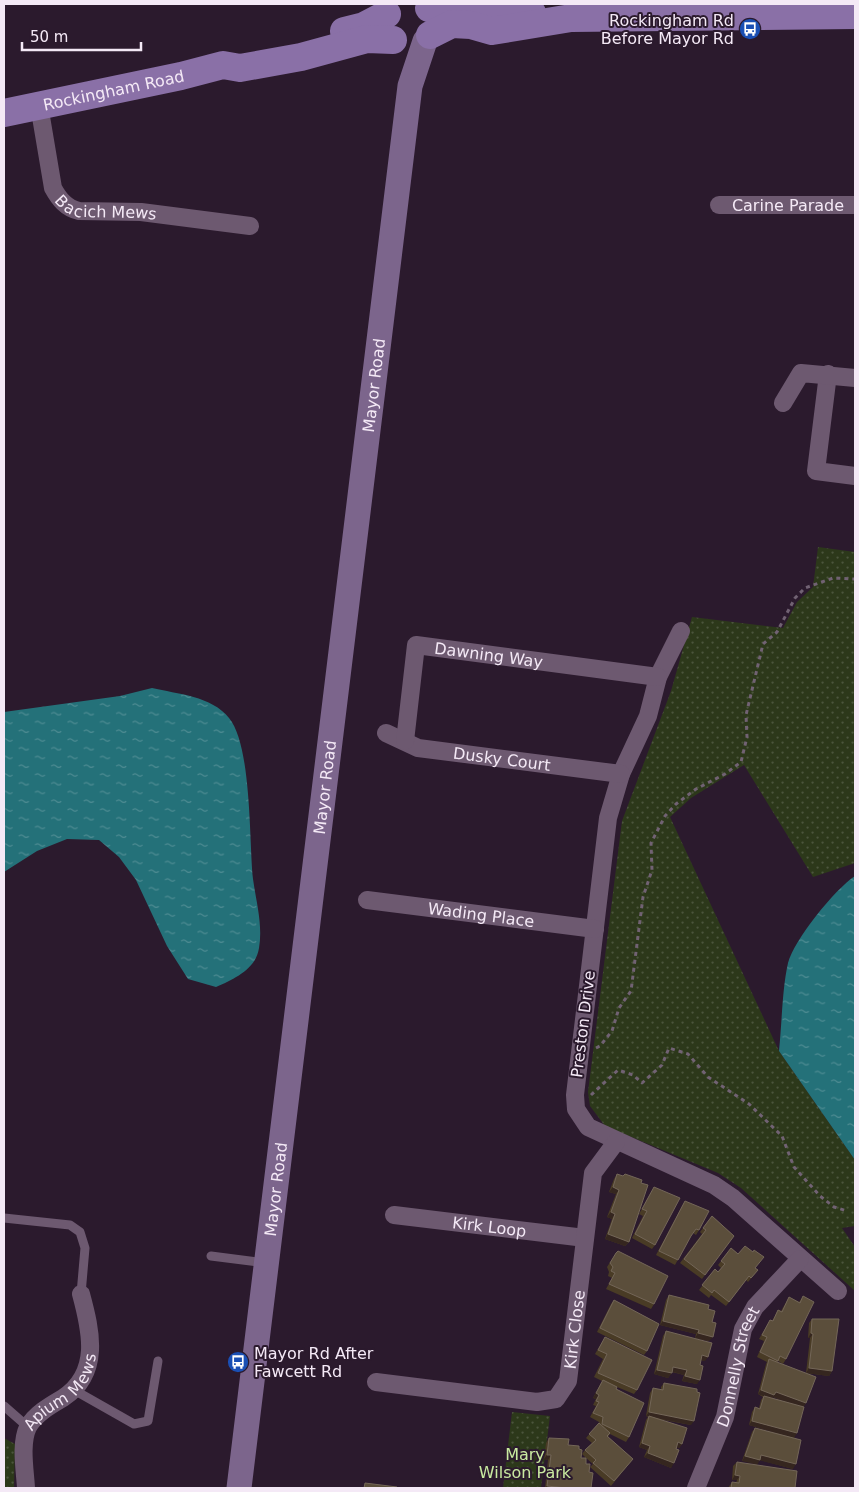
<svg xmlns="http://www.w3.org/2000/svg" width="859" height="1492" viewBox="0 0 859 1492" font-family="'DejaVu Sans',sans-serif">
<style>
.grass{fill:url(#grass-dots)}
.water{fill:url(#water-ripples)}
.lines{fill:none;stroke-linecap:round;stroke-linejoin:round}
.path{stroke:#716273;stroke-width:3;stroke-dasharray:4 4;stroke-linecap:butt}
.lane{stroke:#6d5970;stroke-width:9}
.street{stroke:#6d5970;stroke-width:18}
.secondary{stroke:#7c658c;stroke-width:25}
.primary{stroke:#8a70a7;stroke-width:28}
.wall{fill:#493b25;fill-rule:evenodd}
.shaded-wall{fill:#35261f}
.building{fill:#5b4e3b;stroke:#736658}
.labels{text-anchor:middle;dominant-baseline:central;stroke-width:4;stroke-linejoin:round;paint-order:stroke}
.poi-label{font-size:16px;fill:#f4e9f6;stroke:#2b1a2d;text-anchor:end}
.street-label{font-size:16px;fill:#f4e9f6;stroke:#2b1a2d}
.park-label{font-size:16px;fill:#c9eaa0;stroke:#2b1a2d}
</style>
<defs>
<pattern id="grass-dots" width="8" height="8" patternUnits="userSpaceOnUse" patternTransform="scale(1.25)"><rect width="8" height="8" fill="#2c381a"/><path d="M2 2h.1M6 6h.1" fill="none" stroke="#4b553c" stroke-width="1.8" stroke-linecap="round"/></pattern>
<pattern id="water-ripples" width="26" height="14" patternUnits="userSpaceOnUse" patternTransform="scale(1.25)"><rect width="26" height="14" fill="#247179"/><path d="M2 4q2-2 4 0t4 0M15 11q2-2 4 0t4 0" fill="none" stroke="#4f8c93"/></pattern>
</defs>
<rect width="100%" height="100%" fill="#2b1a2d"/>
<g class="grass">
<path d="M 818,547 L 855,552 L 855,863 L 813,877 L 744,765 L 691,798 L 670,817 L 779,1051 L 855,1160 L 855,1226 L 842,1228 L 855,1247 L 855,1291 L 741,1188 L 718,1173 L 605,1126 L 590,1106 L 588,1092 L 622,821 L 671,691 L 692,617 L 783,628 L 797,602 L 813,587 Z"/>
<path d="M 512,1412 L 550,1416 L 541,1488 L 503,1488 Z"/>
<path d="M 4,1438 L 15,1444 L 14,1488 L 4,1488 Z"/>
</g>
<g class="water">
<path d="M 152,688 C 177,694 212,696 229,718 C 252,746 249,842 253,879 C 256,901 263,925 259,948 C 256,969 234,979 216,987 L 188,979 L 167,946 L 136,880 L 119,857 L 99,840 L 67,839 L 37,851 L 4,872 L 4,712 L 120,696 Z"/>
<path d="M 855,876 L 855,1160 L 779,1051 C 782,1023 782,990 788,963 C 794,940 835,889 855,876 Z"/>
</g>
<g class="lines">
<g class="path">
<path d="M 596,1048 L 600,1046 L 612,1031 L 619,1008 L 631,991 L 643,897 L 652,870 L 651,843 L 665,816 L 676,804 L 696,789 L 725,774 L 741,762 L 747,737 L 746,715 L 763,644 L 777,632 L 795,598 L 805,588 L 833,578 L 855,579"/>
<path d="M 591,1095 L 618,1070 L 633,1075 L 642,1083 L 662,1065 L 669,1048 L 688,1054 L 708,1077 L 749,1104 L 782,1136 L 794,1167 L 820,1196 L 834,1207 L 847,1211"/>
</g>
<g class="lane">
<path d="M 4,1218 L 70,1225 L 80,1232 L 85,1248 L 81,1294"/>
<path d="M 211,1256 L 266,1263"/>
<path d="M 74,1390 L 134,1424 L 148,1421 L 158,1361"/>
<path d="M 4,1406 L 28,1427"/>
</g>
<g class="street">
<path id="s1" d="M 39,105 L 53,188 C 59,199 66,208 79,211 L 141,212 L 250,226"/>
<path id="s2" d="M 719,205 L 855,205"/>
<path d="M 828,374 L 816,471 L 855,476"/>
<path d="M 783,403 L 801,373 L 855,378"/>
<path d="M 681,631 L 658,677 L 648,716 L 621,774 L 608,818 L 575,1095 L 576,1109 L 588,1127 L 714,1185 L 733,1198 L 838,1291"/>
<path id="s3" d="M 386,733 L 418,748 L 621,774"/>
<path id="s4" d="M 405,741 L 416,645 L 658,677"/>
<path id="s5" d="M 367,900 L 595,929"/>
<path id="s6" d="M 394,1215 L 585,1238"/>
<path id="s7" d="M 376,1382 L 537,1402 L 556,1399 L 568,1381 L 593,1173 L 616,1142"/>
<path id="s8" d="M 26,1488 C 25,1470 20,1444 28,1427 C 35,1414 51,1405 63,1398 C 101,1373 91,1331 81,1294"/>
<path id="s9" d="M 696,1488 L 725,1417 L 743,1329 L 755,1307 L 800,1259"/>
</g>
<path class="secondary" id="s10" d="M 239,1488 L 410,86 L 425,41"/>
<g class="primary">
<path d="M 429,8 L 532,13"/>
<path d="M 344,31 L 364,26 L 387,14"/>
<path d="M 430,35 L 452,24 L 471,25 L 492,31 L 571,18 L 855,15"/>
<path id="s11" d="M 4,113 L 181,76 L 223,65 L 240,68 L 301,57 L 367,39 L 393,40"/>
</g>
</g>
<g class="wall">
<path d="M 617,1174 L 623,1176 L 625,1174 L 641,1183 L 629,1242 L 625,1246 L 605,1239 L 612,1219 L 607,1217 L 616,1194 L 609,1192 L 614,1179 Z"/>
<path d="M 654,1187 L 655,1245 L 652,1249 L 632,1238 L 643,1216 L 639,1214 Z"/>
<path d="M 685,1201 L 699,1230 L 696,1235 L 693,1233 L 690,1237 L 675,1265 L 656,1255 L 682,1206 Z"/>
<path d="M 712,1216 L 734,1236 L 702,1279 L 680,1263 L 702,1234 L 700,1232 Z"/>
<path d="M 731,1248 L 758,1270 L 748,1282 L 746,1280 L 726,1306 L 711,1295 L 709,1298 L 699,1290 L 715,1269 L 718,1272 L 721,1268 L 718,1265 Z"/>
<path d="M 616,1253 L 654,1304 L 651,1309 L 606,1289 L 612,1278 L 608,1276 L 609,1272 L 607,1267 Z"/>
<path d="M 669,1295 L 708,1309 L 712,1322 L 709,1341 L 695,1338 L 696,1334 L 660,1325 L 666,1300 Z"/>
<path d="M 803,1296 L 786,1359 L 783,1364 L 778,1361 L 777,1363 L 803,1407 L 794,1438 L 793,1469 L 760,1460 L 742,1461 L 752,1432 L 755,1428 L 787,1436 L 749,1425 L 752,1412 L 755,1407 L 759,1408 L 761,1400 L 763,1397 L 758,1394 L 766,1364 L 767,1362 L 757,1357 L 764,1341 L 759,1339 L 770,1320 L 772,1321 L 778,1310 L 781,1311 L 789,1297 L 799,1302 ZM 773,1397 L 794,1404 L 772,1398 Z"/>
<path d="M 614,1300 L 647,1351 L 644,1355 L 597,1332 L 611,1304 Z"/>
<path d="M 812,1319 L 832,1371 L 829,1376 L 806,1373 L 810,1338 L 808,1338 L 809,1323 Z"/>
<path d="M 666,1331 L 705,1361 L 701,1360 L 697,1384 L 682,1381 L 684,1375 L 672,1372 L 668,1378 L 654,1374 L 663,1336 Z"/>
<path d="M 605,1337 L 637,1390 L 634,1394 L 617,1387 L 616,1389 L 629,1437 L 626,1442 L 610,1434 L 608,1437 L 633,1459 L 611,1486 L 590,1467 L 593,1464 L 586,1458 L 586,1464 L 589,1472 L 591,1488 L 545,1488 L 548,1460 L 544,1459 L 546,1443 L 549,1438 L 579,1449 L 581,1458 L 586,1458 L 582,1454 L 585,1450 L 592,1443 L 586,1438 L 599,1423 L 599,1422 L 590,1417 L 596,1406 L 593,1405 L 596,1399 L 593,1398 L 602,1381 L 594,1377 L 603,1359 L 595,1354 Z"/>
<path d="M 664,1383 L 691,1425 L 658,1419 L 682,1444 L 679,1448 L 677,1447 L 671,1468 L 644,1457 L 647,1450 L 639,1447 L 646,1420 L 648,1417 L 646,1416 L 650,1393 L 653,1388 L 661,1390 L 661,1387 Z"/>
<path d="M 737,1462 L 795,1488 L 728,1488 L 732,1482 L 736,1483 L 737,1480 L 732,1480 L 733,1466 Z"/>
</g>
<g class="shaded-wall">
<path d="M 613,1187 L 619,1190 L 616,1194 L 609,1192 Z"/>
<path d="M 611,1212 L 615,1214 L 612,1219 L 607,1217 Z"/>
<path d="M 608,1234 L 629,1242 L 625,1246 L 605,1239 Z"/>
<path d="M 663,1321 L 699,1330 L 696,1334 L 660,1325 Z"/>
<path d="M 698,1333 L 713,1337 L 709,1341 L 695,1338 Z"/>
<path d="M 811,1333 L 813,1334 L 810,1338 L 808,1338 Z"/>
<path d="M 702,1355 L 708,1357 L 705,1361 L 699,1360 Z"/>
<path d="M 673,1367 L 687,1370 L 684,1375 L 670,1371 Z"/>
<path d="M 809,1368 L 832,1371 L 829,1376 L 806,1373 Z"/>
<path d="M 657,1370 L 672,1373 L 668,1378 L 654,1374 Z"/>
<path d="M 685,1376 L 700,1380 L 697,1384 L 682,1381 Z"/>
<path d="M 761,1390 L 776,1392 L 806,1403 L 803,1408 L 773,1397 L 771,1399 L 758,1394 Z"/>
<path d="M 596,1393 L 599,1395 L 596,1399 L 593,1398 Z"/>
<path d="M 649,1412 L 694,1421 L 691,1425 L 646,1416 Z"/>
<path d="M 752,1421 L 797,1433 L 794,1438 L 749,1425 Z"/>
<path d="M 678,1442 L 682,1444 L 679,1448 L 675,1447 Z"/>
<path d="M 642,1443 L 650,1446 L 647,1450 L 639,1447 Z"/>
<path d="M 648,1453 L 674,1463 L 671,1468 L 644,1457 Z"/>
<path d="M 547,1455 L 551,1455 L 548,1460 L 544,1459 Z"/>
<path d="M 761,1455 L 796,1464 L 793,1469 L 758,1460 Z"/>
<path d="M 745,1456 L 760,1460 L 757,1465 L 742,1461 Z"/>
<path d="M 735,1475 L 740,1476 L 737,1480 L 732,1480 Z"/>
<path d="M 547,1486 L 566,1488 L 546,1488 Z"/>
</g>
<g class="building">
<path d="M 617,1174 L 623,1176 L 625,1174 L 642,1180 L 641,1183 L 648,1185 L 629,1242 L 608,1234 L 615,1214 L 611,1212 L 619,1190 L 613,1187 Z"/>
<path d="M 654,1187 L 680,1198 L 655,1245 L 635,1234 L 647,1211 L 642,1209 Z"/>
<path d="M 685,1201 L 709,1211 L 699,1230 L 696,1229 L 691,1236 L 678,1260 L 659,1251 Z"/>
<path d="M 712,1216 L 734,1236 L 705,1275 L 684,1259 L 706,1230 L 703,1228 Z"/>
<path d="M 745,1246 L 753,1252 L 754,1250 L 764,1257 L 755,1268 L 758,1270 L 751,1278 L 749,1276 L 729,1302 L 714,1290 L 712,1293 L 702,1285 L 715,1269 L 718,1272 L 725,1264 L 721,1261 L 731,1248 L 738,1254 Z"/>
<path d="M 618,1251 L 668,1276 L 654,1304 L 609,1284 L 615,1273 L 611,1271 L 613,1267 L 610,1263 L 616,1253 Z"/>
<path d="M 669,1295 L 709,1305 L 708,1309 L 715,1311 L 712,1322 L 716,1323 L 713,1337 L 698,1333 L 699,1330 L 663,1321 Z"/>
<path d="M 803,1296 L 814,1302 L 786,1359 L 780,1356 L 778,1361 L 760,1352 L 767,1337 L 762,1335 L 770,1320 L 773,1321 L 778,1310 L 782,1312 L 789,1297 L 800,1303 Z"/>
<path d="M 614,1300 L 659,1324 L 647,1351 L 600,1328 Z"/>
<path d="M 812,1319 L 839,1319 L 832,1371 L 809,1368 L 813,1334 L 811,1333 Z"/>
<path d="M 666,1331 L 712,1343 L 708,1357 L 702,1355 L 700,1365 L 703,1366 L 700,1380 L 685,1376 L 687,1370 L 673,1367 L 672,1373 L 657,1370 Z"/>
<path d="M 605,1337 L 652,1360 L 637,1390 L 598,1373 L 607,1354 L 598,1350 Z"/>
<path d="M 769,1359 L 816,1377 L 806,1403 L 776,1392 L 774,1395 L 761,1390 Z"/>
<path d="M 603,1380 L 617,1387 L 616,1389 L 644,1403 L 629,1437 L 602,1424 L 603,1417 L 593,1413 L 599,1402 L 596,1401 L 599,1395 L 596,1393 Z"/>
<path d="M 664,1383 L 697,1389 L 697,1392 L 700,1393 L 694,1421 L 649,1412 L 653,1388 L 663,1390 Z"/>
<path d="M 764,1396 L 804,1407 L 797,1433 L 752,1421 L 755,1407 L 760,1409 Z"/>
<path d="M 649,1416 L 687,1428 L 682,1444 L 678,1442 L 676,1449 L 679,1450 L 674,1463 L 648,1453 L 650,1446 L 642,1443 Z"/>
<path d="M 599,1423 L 610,1433 L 607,1436 L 633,1459 L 614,1481 L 593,1463 L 596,1460 L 585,1450 L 596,1440 L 589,1434 Z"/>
<path d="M 755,1428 L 801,1440 L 796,1464 L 761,1455 L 760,1460 L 745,1456 Z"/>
<path d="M 549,1438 L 569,1439 L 568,1445 L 579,1446 L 579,1449 L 582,1450 L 581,1458 L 586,1458 L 586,1464 L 590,1464 L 589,1472 L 593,1473 L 591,1488 L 566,1488 L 547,1486 L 551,1455 L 547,1455 Z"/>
<path d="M 737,1462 L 797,1471 L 795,1488 L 731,1488 L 732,1482 L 739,1483 L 740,1476 L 735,1475 Z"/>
<path d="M 365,1483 L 397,1487 L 396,1488 L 364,1488 Z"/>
</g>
<defs>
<g id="bus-disc" transform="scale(1.125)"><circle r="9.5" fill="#1a4fb4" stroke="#2b1a2d"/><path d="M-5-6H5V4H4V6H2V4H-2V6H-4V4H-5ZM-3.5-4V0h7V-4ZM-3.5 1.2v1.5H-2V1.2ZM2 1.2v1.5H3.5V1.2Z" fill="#fff"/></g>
</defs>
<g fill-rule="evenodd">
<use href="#bus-disc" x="750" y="29"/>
<use href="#bus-disc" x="238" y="1362"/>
</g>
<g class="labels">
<g class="poi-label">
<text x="734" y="20">Rockingham Rd<tspan x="734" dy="18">Before Mayor Rd</tspan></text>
<text x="254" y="1353" text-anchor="start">Mayor Rd After<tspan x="254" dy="18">Fawcett Rd</tspan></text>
</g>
<g class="street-label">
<text stroke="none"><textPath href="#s11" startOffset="112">Rockingham Road</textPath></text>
<text stroke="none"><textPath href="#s1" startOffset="146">Bacich Mews</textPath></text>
<text stroke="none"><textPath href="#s2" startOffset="69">Carine Parade</textPath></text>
<text stroke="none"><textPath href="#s10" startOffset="1111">Mayor Road</textPath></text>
<text stroke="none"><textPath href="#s4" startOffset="170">Dawning Way</textPath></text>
<text stroke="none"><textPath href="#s3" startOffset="120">Dusky Court</textPath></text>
<text stroke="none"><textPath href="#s10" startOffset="706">Mayor Road</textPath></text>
<text stroke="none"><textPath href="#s5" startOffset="115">Wading Place</textPath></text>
<text transform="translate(583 1024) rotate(-83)">Preston Drive</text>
<text stroke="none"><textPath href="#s10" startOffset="301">Mayor Road</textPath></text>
<text stroke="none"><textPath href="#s6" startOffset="96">Kirk Loop</textPath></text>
<text stroke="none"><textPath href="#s7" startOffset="255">Kirk Close</textPath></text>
<text stroke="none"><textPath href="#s9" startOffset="129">Donnelly Street</textPath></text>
<text stroke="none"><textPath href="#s8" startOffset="111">Apium Mews</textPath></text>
</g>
<g class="park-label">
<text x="525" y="1454">Mary<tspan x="525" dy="18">Wilson Park</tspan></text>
</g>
</g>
<rect width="859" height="1492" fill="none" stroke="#f4e9f6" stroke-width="10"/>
<path d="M22 42v8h119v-8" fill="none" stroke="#f4e9f6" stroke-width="2.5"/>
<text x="30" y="42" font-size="15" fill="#f4e9f6" stroke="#2b1a2d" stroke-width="4" paint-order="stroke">50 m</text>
</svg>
